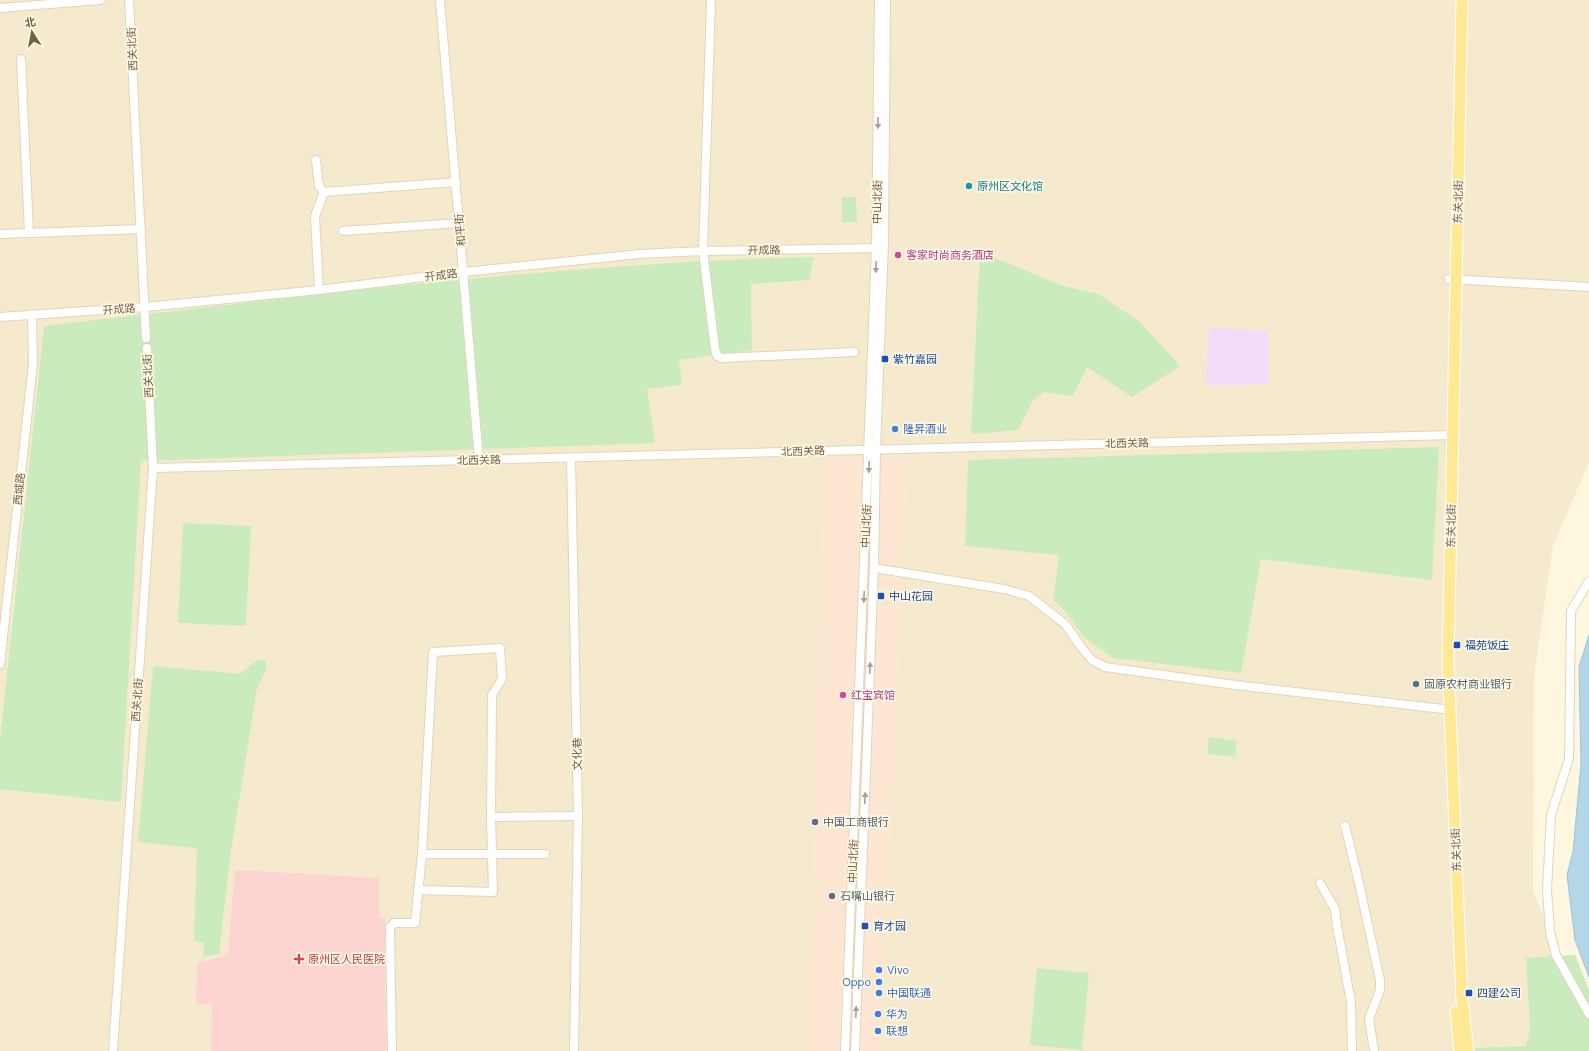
<svg xmlns="http://www.w3.org/2000/svg" width="1589" height="1051" viewBox="0 0 1589 1051" font-family="'DM Sans','Noto Sans SC',sans-serif">
<style>
.residential{fill:#f5eacd}
.commercial{fill:#fee7d2}
.education{fill:#f3dcf9}
.medical{fill:#fcd4d2}
.green{fill:#c9ebbe}
.water{fill:#b3d7e7;stroke:#99c5da}
.lines{fill:none;stroke-linecap:round;stroke-linejoin:round}
.minor-casing{stroke:#e2d4bb;stroke-width:10}
.major-casing{stroke:#fff;stroke-width:13}
.minor{stroke:#fff;stroke-width:8}
.major{stroke:#ffe995;stroke-width:11}
.oneway{fill:#ac9e90}
.culture-dot{fill:#0f9aa8;stroke:#fff9e7;stroke-width:1.5}
.hotel-dot{fill:#d1479c;stroke:#fff9e7;stroke-width:1.5}
.transit-dot{fill:#1a4fb4;stroke:#fff9e7;stroke-width:1.5}
.shop-dot{fill:#3f7fe0;stroke:#fff9e7;stroke-width:1.5}
.service-dot{fill:#5c6f8a;stroke:#fff9e7;stroke-width:1.5}
.health-dot{fill:#e0444e;stroke:#fff9e7;stroke-width:1.5}
.labels{text-anchor:middle;dominant-baseline:central;stroke-width:3.5;stroke-linejoin:round;paint-order:stroke}
.street-label{font-size:11px;fill:#755e46;stroke:#fff9e7}
.culture-label{font-size:11px;fill:#0d838f;stroke:#fff9e7;text-anchor:start}
.hotel-label{font-size:11px;fill:#b23c85;stroke:#fff9e7;text-anchor:start}
.transit-label{font-size:11px;fill:#164399;stroke:#fff9e7;text-anchor:start}
.shop-label{font-size:11px;fill:#366cbe;stroke:#fff9e7;text-anchor:start}
.service-label{font-size:11px;fill:#4e5e75;stroke:#fff9e7;text-anchor:start}
.health-label{font-size:11px;fill:#be3a42;stroke:#fff9e7;text-anchor:start}
</style>
<rect width="100%" height="100%" fill="#fdf7df"/>
<path class="residential" d="M 0,0 L 1589,0 L 1589,462 L 1553,546 L 1534,675 L 1533,891 L 1589,1024 L 1589,1051 L 0,1051 Z"/>
<path class="commercial" d="M 908,456 L 880,1051 L 809,1051 L 824,457 Z"/>
<path class="education" d="M 1210,327 L 1268,331 L 1269,384 L 1205,385 Z"/>
<path class="medical" d="M 235,870 L 379,878 L 379,917 L 385,918 L 386,1051 L 211,1051 L 212,1004 L 196,1004 L 197,963 L 228,955 Z"/>
<g class="green">
<path d="M 842,197 L 856,197 L 857,222 L 842,222 Z"/>
<path d="M 980,252 L 1063,286 L 1098,294 L 1140,322 L 1180,366 L 1132,397 L 1087,367 L 1073,396 L 1044,392 L 1032,402 L 1018,430 L 971,434 Z"/>
<path d="M 813,257 L 810,280 L 751,284 L 752,350 L 679,360 L 682,385 L 647,389 L 655,443 L 141,461 L 121,802 L 0,789 L 0,741 L 44,326 C 300,297 556,263 813,257 Z"/>
<path d="M 1439,447 L 1432,580 L 1261,559 L 1241,673 L 1113,658 L 1085,638 L 1065,611 L 1053,600 L 1059,555 L 965,546 L 968,460 Z"/>
<path d="M 183,523 L 251,526 L 246,626 L 178,623 Z"/>
<path d="M 259,659 L 266,661 L 266,670 L 257,688 L 230,857 L 219,954 L 203,957 L 204,943 L 194,941 L 197,848 L 138,842 L 153,666 L 240,674 Z"/>
<path d="M 1209,737 L 1237,741 L 1235,757 L 1207,754 Z"/>
<path d="M 1575,955 L 1589,990 L 1589,1051 L 1472,1051 L 1475,1048 L 1526,1046 L 1530,1029 L 1526,958 Z"/>
<path d="M 1037,968 L 1089,973 L 1082,1050 L 1030,1045 Z"/>
</g>
<path class="water" d="M 1589,635 L 1589,977 L 1575,940 L 1567,875 L 1573,852 L 1581,764 L 1579,667 Z"/>
<g class="lines">
<g class="minor-casing">
<g id="minor">
<path d="M 129,0 L 146,338"/>
<path d="M 440,0 L 479,460"/>
<path d="M 711,0 L 703,251 L 715,349 L 717,356 L 722,358 L 854,352"/>
<path d="M 0,8 L 100,0"/>
<path d="M 21,59 L 29,233"/>
<path d="M 316,160 L 319,186 L 324,192"/>
<path d="M 324,192 L 456,182"/>
<path d="M 343,231 L 459,223"/>
<path d="M 0,234 L 141,229"/>
<path d="M 1449,279 L 1589,287"/>
<path d="M 319,290 L 315,216 L 324,192"/>
<path d="M 0,317 L 145,307 L 319,290 L 464,272 L 640,254 L 703,251 L 880,248"/>
<path d="M 571,458 L 578,816 L 574,1051"/>
<path d="M 153,468 L 1453,435"/>
<path d="M 874,568 L 1004,589 L 1029,596 L 1066,625 L 1081,647 L 1092,660 L 1105,667 L 1235,685 L 1443,709"/>
<path d="M 1589,581 L 1571,611 L 1569,759 L 1551,815 L 1547,890 L 1550,932 L 1556,955 L 1589,1014"/>
<path d="M 0,664 L 33,364 L 32,314"/>
<path d="M 1345,826 L 1359,883 L 1380,980 L 1380,990 L 1369,1019 L 1374,1051"/>
<path d="M 422,854 L 545,854"/>
<path d="M 1320,883 L 1335,909 L 1337,926 L 1351,1002 L 1352,1051"/>
<path d="M 418,890 L 493,892 L 491,817"/>
<path d="M 113,1051 L 153,468 L 147,348"/>
<path d="M 392,1051 L 390,927 L 394,923 L 415,923 L 422,854 L 433,652 L 500,648 L 502,679 L 492,695 L 491,817 L 578,816"/>
<path d="M 845,1051 L 876,248 L 879,0"/>
<path d="M 855,1051 L 874,568 L 876,450 L 884,243 L 886,0"/>
</g>
</g>
<g class="major-casing">
<g id="major">
<path d="M 1462,0 L 1448,661 L 1462,1000 L 1468,1051"/>
<path d="M 1456,1012 L 1460,1051"/>
</g>
</g>
<use href="#minor" class="minor"/>
<use href="#major" class="major"/>
</g>
<defs><path id="oneway-solid" d="M-6-.8H1V-3.2L6.5 0L1 3.2V.8H-6Z"/></defs>
<g class="oneway">
<use href="#oneway-solid" transform="translate(878 123) rotate(91)"/>
<use href="#oneway-solid" transform="translate(876 267) rotate(92)"/>
<use href="#oneway-solid" transform="translate(869 467) rotate(92)"/>
<use href="#oneway-solid" transform="translate(864 597) rotate(92)"/>
<use href="#oneway-solid" transform="translate(870 668) rotate(-88)"/>
<use href="#oneway-solid" transform="translate(865 798) rotate(-88)"/>
<use href="#oneway-solid" transform="translate(856 1012) rotate(-88)"/>
</g>
<circle class="culture-dot" cx="969" cy="186" r="4"/>
<g class="hotel-dot">
<circle cx="898" cy="255" r="4"/>
<circle cx="843" cy="695" r="4"/>
</g>
<g class="transit-dot">
<rect x="881" y="355" width="8" height="8" rx="2"/>
<rect x="877" y="592" width="8" height="8" rx="2"/>
<rect x="1453" y="641" width="8" height="8" rx="2"/>
<rect x="861" y="922" width="8" height="8" rx="2"/>
<rect x="1465" y="989" width="8" height="8" rx="2"/>
</g>
<g class="shop-dot">
<circle cx="895" cy="429" r="4"/>
<circle cx="879" cy="970" r="4"/>
<circle cx="879" cy="982" r="4"/>
<circle cx="879" cy="993" r="4"/>
<circle cx="878" cy="1014" r="4"/>
<circle cx="878" cy="1031" r="4"/>
</g>
<g class="service-dot">
<circle cx="1416" cy="684" r="4"/>
<circle cx="815" cy="822" r="4"/>
<circle cx="832" cy="896" r="4"/>
</g>
<path class="health-dot" d="M297 953h4v4h4v4h-4v4h-4v-4h-4v-4h4z"/>
<g class="labels">
<g class="street-label">
<text transform="translate(132 49) rotate(-93)">西关北街</text>
<text transform="translate(877 202) rotate(-89)">中山北街</text>
<text transform="translate(1458 202) rotate(-89)">东关北街</text>
<text transform="translate(460 230) rotate(-95)">和平街</text>
<text transform="translate(764 250) rotate(-1)">开成路</text>
<text transform="translate(441 275) rotate(-7)">开成路</text>
<text transform="translate(119 309) rotate(-4)">开成路</text>
<text transform="translate(148 376) rotate(-93)">西关北街</text>
<text transform="translate(1127 443) rotate(-1)">北西关路</text>
<text transform="translate(803 451) rotate(-2)">北西关路</text>
<text transform="translate(479 460) rotate(-1)">北西关路</text>
<text transform="translate(19 489) rotate(-84)">西城路</text>
<text transform="translate(866 526) rotate(-88)">中山北街</text>
<text transform="translate(1451 526) rotate(-89)">东关北街</text>
<text transform="translate(137 700) rotate(-86)">西关北街</text>
<text transform="translate(577 754) rotate(-91)">文化巷</text>
<text transform="translate(1456 850) rotate(-92)">东关北街</text>
<text transform="translate(853 861) rotate(-88)">中山北街</text>
</g>
<g class="culture-label">
<text x="977" y="186">原州区文化馆</text>
</g>
<g class="hotel-label">
<text x="906" y="255">客家时尚商务酒店</text>
<text x="851" y="695">红宝宾馆</text>
</g>
<g class="transit-label">
<text x="893" y="359">紫竹嘉园</text>
<text x="889" y="596">中山花园</text>
<text x="1465" y="645">福苑饭庄</text>
<text x="873" y="926">育才园</text>
<text x="1477" y="993">四建公司</text>
</g>
<g class="shop-label">
<text x="903" y="429">隆昇酒业</text>
<text x="887" y="970">Vivo</text>
<text x="871" y="982" text-anchor="end">Oppo</text>
<text x="887" y="993">中国联通</text>
<text x="886" y="1014">华为</text>
<text x="886" y="1031">联想</text>
</g>
<g class="service-label">
<text x="1424" y="684">固原农村商业银行</text>
<text x="823" y="822">中国工商银行</text>
<text x="840" y="896">石嘴山银行</text>
</g>
<g class="health-label">
<text x="308" y="959">原州区人民医院</text>
</g>
</g>
<g transform="translate(32 32) rotate(349)" stroke="#fff9e7" stroke-width="3" paint-order="stroke">
<path d="M0-3L7 15L0 10L-7 15Z" fill="#755e46"/>
<text y="-6" font-size="11" font-weight="bold" text-anchor="middle" fill="#755e46">北</text>
</g>
</svg>
